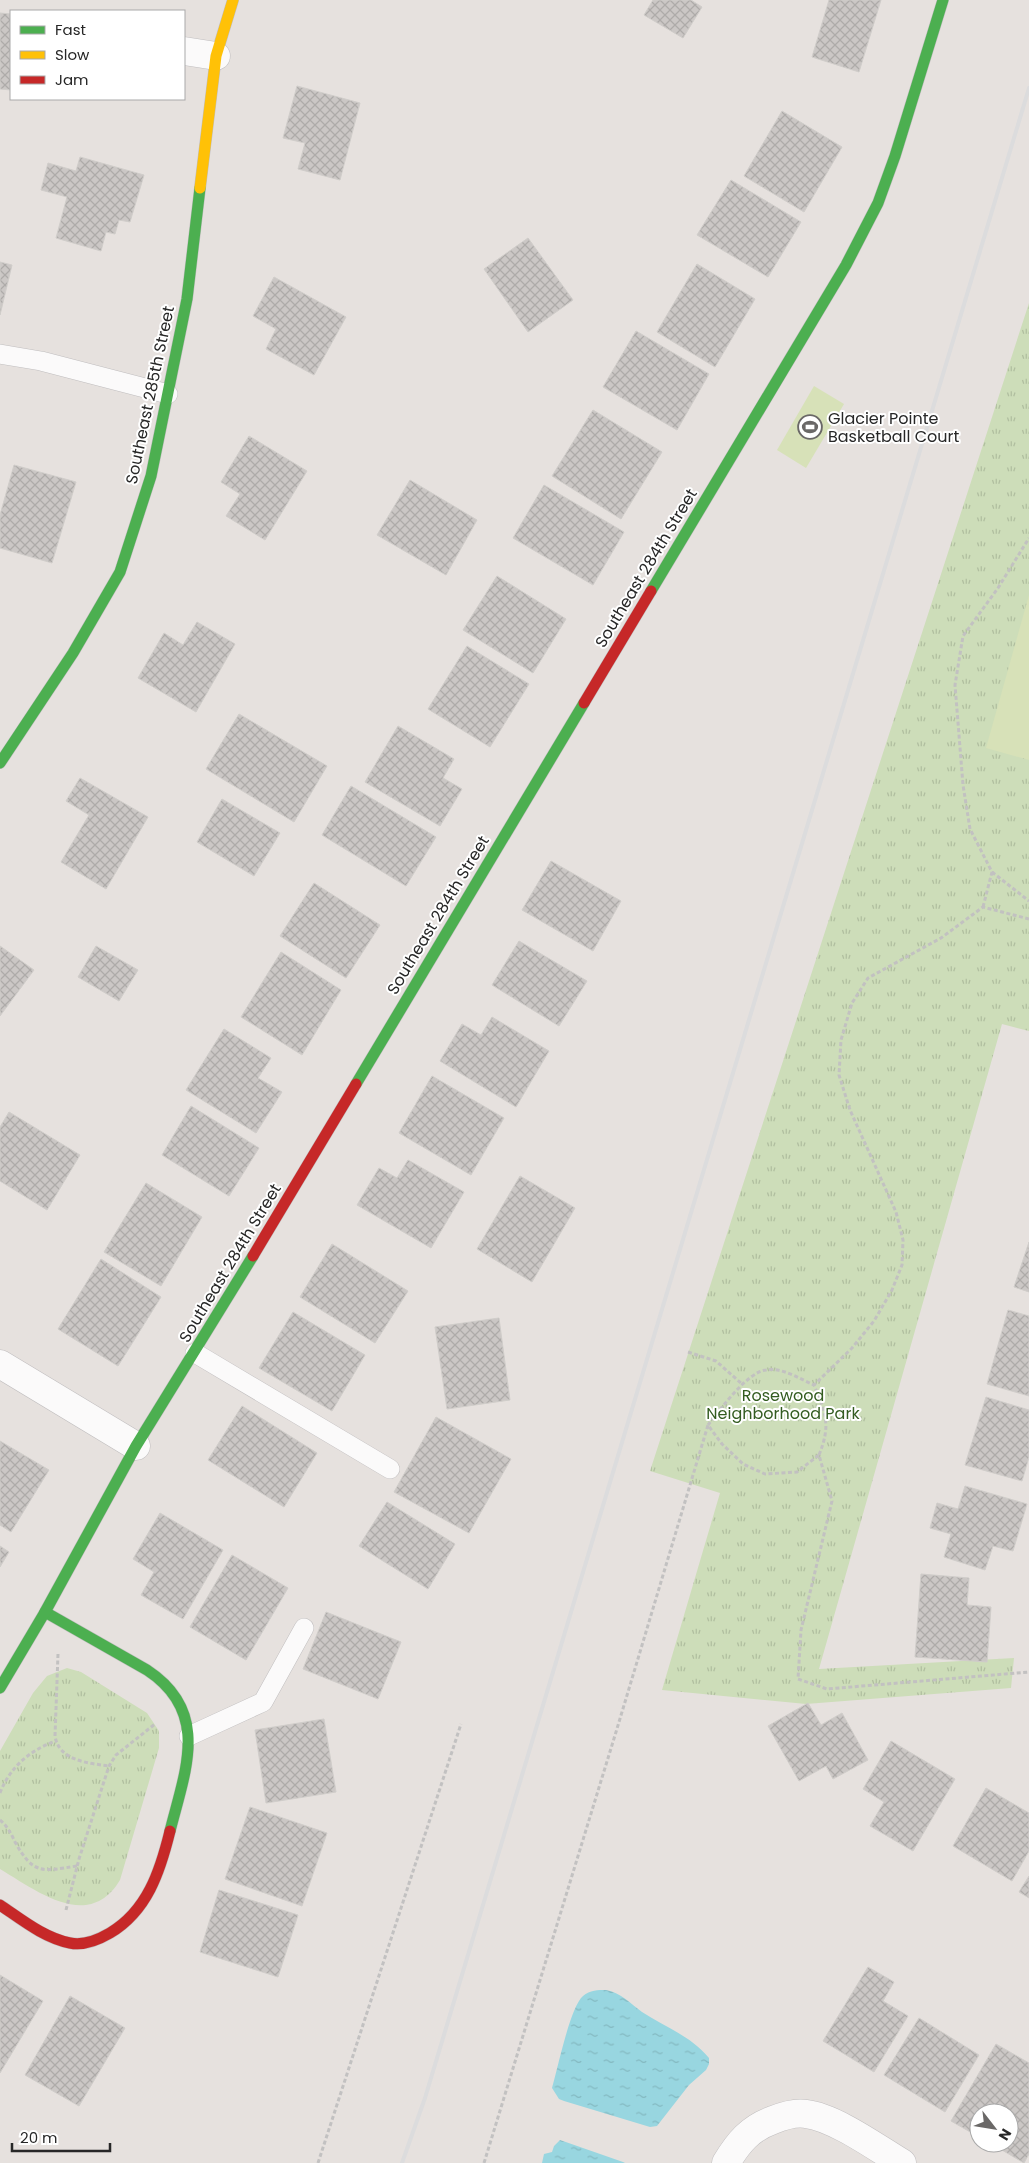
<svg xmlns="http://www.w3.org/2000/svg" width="1029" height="2163" viewBox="0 0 1029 2163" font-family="Poppins,sans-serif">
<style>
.park{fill:url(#park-tufts)}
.pitch{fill:#d7e1b8}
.water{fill:url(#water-ripples)}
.building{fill:url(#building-cross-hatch);stroke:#d0cdca}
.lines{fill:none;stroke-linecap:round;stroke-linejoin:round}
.lane-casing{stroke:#c0bebf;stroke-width:20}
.street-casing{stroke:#c0bebf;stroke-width:29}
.fast-casing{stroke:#c0bebf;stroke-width:12}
.slow-casing{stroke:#c0bebf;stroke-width:12}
.jam-casing{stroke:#c0bebf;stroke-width:12}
.path{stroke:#c2c1c1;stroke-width:3;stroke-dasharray:4 2.5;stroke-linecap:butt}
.lane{stroke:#fbfafa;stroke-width:19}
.street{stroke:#fbfafa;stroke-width:28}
.fast{stroke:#4caf50;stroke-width:11}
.slow{stroke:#ffc107;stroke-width:11}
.jam{stroke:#c62828;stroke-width:11}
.rail{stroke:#dcdcdd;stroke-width:4}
.labels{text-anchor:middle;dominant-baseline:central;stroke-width:4;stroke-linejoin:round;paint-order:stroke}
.street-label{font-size:16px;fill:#272727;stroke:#fff}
.poi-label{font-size:16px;fill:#272727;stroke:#fff;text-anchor:start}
.park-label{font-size:16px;fill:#335c20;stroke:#fff}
</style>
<defs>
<pattern id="park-tufts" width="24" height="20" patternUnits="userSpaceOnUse" patternTransform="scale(1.25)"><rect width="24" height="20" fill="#cdddb9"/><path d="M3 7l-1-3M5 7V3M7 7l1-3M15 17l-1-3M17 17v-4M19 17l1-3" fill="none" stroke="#b0be9f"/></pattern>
<pattern id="water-ripples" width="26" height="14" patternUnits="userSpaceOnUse" patternTransform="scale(1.25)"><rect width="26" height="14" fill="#98d6e0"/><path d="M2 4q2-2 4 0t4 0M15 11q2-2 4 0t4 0" fill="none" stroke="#83b8c0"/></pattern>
<pattern id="building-cross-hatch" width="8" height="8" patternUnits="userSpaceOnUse" patternTransform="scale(1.25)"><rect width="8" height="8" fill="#cbc7c5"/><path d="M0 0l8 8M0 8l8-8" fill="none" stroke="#aeaba9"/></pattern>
</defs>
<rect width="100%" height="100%" fill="#e6e1de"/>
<g class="park">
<path d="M 1029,303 L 1029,1031 L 1002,1024 L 819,1669 L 1014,1658 L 1011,1688 L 806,1704 L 662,1690 L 720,1493 L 650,1471 Z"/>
<path d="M 67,1668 L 81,1672 L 147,1713 L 159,1731 L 159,1748 L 120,1880 C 89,1932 37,1891 0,1869 L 0,1751 L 33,1693 L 47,1676 Z"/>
</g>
<g class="pitch">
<path d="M 814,386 L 844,404 L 806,468 L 777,450 Z"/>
<path d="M 1029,595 L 1029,760 L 986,748 Z"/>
</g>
<g class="water">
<path d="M 606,1990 C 620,1992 631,2004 642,2012 C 665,2027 691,2036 709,2058 L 709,2064 L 706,2070 L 689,2085 L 657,2126 L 650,2127 L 564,2101 L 559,2099 L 552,2088 C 558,2068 570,2007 583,1996 C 590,1990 598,1990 606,1990 Z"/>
<path d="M 560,2140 L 623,2162 L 625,2163 L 542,2163 L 544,2154 L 552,2152 L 554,2146 Z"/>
</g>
<g class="building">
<path d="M 653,0 L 691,0 L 702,7 L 683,38 L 644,15 Z"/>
<path d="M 829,0 L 881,0 L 859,72 L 812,57 Z"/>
<path d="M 0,13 L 11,14 L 11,90 L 0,89 Z"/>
<path d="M 297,86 L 360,103 L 340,180 L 298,169 L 305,143 L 283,138 Z"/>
<path d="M 782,111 L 842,147 L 804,212 L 744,176 Z"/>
<path d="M 80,157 L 144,175 L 130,222 L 119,220 L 115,234 L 106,232 L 101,251 L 56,238 L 67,197 L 41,190 L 48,163 L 76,171 Z"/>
<path d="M 731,180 L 801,222 L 768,277 L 697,235 Z"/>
<path d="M 528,238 L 573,300 L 528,332 L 484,269 Z"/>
<path d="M 0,262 L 12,265 L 0,315 Z"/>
<path d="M 697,264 L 755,299 L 715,367 L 657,332 Z"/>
<path d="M 274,277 L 346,317 L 314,375 L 266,349 L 276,329 L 253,316 Z"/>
<path d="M 636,331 L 709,374 L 677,430 L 603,387 Z"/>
<path d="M 593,410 L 662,452 L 621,519 L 552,476 Z"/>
<path d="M 249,436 L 307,471 L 265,540 L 226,516 L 240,494 L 221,482 Z"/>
<path d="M 14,465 L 76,482 L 52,563 L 0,548 L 0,515 Z"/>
<path d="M 410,480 L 477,520 L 446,575 L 377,535 Z"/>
<path d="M 544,485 L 624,532 L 593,585 L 513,538 Z"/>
<path d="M 497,576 L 566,619 L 533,673 L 463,630 Z"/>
<path d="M 197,622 L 235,644 L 196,712 L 138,678 L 164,633 L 183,645 Z"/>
<path d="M 467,646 L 529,684 L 490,747 L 428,709 Z"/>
<path d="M 239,714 L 327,766 L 294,822 L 206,769 Z"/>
<path d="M 398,726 L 454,759 L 443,778 L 462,789 L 440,826 L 365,782 Z"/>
<path d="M 80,778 L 148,817 L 106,889 L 61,862 L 89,815 L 66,801 Z"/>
<path d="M 351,786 L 436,837 L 406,886 L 322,835 Z"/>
<path d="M 222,799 L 280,833 L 254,876 L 197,842 Z"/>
<path d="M 551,861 L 621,901 L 593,951 L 522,910 Z"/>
<path d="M 314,883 L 380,925 L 346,978 L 280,936 Z"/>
<path d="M 519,941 L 587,981 L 559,1026 L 492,985 Z"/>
<path d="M 0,946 L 34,970 L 0,1016 Z"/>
<path d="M 96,946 L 138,970 L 119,1001 L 78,977 Z"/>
<path d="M 281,952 L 341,990 L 302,1055 L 241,1017 Z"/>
<path d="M 492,1017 L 549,1051 L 516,1107 L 440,1061 L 462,1024 L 481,1035 Z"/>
<path d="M 224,1029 L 271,1058 L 258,1078 L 282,1092 L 256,1133 L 186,1090 Z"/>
<path d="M 432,1076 L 504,1118 L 471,1175 L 399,1133 Z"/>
<path d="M 191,1106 L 259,1148 L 229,1196 L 162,1155 Z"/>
<path d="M 9,1112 L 80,1155 L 47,1210 L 0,1181 L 0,1127 Z"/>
<path d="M 408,1160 L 464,1192 L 431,1248 L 357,1205 L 379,1168 L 397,1178 Z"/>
<path d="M 520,1176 L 575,1208 L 532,1282 L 477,1249 Z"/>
<path d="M 146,1183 L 202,1217 L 161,1286 L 104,1252 Z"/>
<path d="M 1029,1242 L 1029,1292 L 1014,1287 Z"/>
<path d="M 332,1244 L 408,1291 L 375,1343 L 300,1297 Z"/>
<path d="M 101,1259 L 161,1297 L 118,1366 L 58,1329 Z"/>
<path d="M 1008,1310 L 1029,1316 L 1029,1396 L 987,1384 Z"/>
<path d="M 293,1312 L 365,1355 L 332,1411 L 259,1368 Z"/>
<path d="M 499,1318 L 510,1400 L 447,1409 L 435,1327 Z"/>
<path d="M 986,1397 L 1029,1410 L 1029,1457 L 1022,1481 L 965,1465 Z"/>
<path d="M 242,1406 L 317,1453 L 284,1507 L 208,1460 Z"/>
<path d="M 436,1417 L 511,1459 L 469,1533 L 394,1492 Z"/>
<path d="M 0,1441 L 49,1470 L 11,1532 L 0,1525 Z"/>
<path d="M 965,1486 L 1027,1504 L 1013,1551 L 993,1546 L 985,1570 L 944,1557 L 951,1534 L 930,1528 L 937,1503 L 958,1509 Z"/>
<path d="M 387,1502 L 455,1544 L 428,1589 L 359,1546 Z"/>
<path d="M 160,1513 L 223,1550 L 183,1619 L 141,1595 L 154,1572 L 133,1559 Z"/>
<path d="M 0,1546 L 9,1552 L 0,1567 Z"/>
<path d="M 232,1555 L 288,1588 L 246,1660 L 190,1627 Z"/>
<path d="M 921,1574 L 969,1578 L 967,1605 L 991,1607 L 987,1662 L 915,1657 Z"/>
<path d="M 326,1612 L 401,1642 L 378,1699 L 303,1669 Z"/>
<path d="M 808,1703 L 821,1725 L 842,1713 L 868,1760 L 833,1779 L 826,1766 L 799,1781 L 768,1726 Z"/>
<path d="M 324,1719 L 336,1792 L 266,1803 L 255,1730 Z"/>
<path d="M 891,1741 L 955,1779 L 913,1851 L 870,1826 L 884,1802 L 863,1789 Z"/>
<path d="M 986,1788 L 1029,1813 L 1029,1851 L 1012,1881 L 953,1846 Z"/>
<path d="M 250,1807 L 327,1833 L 302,1906 L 225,1879 Z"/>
<path d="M 1029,1876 L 1029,1898 L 1019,1892 Z"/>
<path d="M 219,1890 L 298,1915 L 278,1977 L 200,1952 Z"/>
<path d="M 868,1967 L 894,1982 L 883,2001 L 908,2016 L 874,2072 L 823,2041 Z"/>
<path d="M 0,1975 L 43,2001 L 0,2073 Z"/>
<path d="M 70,1996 L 125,2028 L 79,2106 L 25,2075 Z"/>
<path d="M 919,2018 L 979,2055 L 945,2112 L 884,2075 Z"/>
<path d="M 996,2044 L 1029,2063 L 1029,2154 L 1024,2163 L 990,2143 L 1009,2143 L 1009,2113 L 979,2113 L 979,2137 L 951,2121 Z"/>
</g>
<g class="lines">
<g class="lane-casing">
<g id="lane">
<path d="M 0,354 L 41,361 L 168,394"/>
<path d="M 195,1353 L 390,1469"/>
<path d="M 189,1736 L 263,1702 L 304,1628"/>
</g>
</g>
<g class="street-casing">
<g id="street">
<path d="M 184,51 L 216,56"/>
<path d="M 0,1364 L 136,1446"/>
<path d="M 726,2163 C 738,2143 750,2128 773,2120 C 783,2116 795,2112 806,2114 C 834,2117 877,2148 902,2163"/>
</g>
</g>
<g class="fast-casing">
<g id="fast">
<path d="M 651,591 L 846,265 L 878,203 L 895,156 L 943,0"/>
<path d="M 0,763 L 73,653 L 120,572 L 151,476 L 187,299 L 200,188"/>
<path d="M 356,1084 L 584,703"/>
<path d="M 45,1612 L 147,1670 C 211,1712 185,1771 170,1831"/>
<path d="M 0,1688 L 45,1612 L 136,1446 L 253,1256"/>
</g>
</g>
<g class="slow-casing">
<path id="slow" d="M 200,188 L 216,56 L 233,0"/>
</g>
<g class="jam-casing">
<g id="jam">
<path d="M 584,703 L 651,591"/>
<path d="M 253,1256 L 356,1084"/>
<path d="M 0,1905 C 21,1919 44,1938 70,1943 C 84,1946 98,1940 110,1933 C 147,1911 160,1872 170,1831"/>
</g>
</g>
<g class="path">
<path d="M 992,872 L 1029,901"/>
<path d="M 983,907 L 992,872 L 970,829 L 963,785 L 955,685 L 963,636 L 998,588 L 1029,538"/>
<path d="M 688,1352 L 716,1361 L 742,1384"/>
<path d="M 708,1425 C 720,1410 747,1372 766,1370 C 782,1367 800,1379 814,1385"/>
<path d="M 819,1455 C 831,1425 826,1414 814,1385 L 852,1348 L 874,1321 L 892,1290 L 902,1265 L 903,1240 L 896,1212 L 850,1110 L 839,1075 L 841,1040 L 852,1003 L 868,978 L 941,938 L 983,907 L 1029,919"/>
<path d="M 58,1654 L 55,1736 C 59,1761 88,1763 109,1766"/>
<path d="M 0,1793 C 10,1767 30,1750 56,1741"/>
<path d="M 0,1820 C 7,1826 11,1833 15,1842 C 34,1876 43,1871 77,1866"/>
<path d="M 66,1910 L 79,1859 L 109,1766 L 116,1755 L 155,1724"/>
<path d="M 318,2163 L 461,1724"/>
<path d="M 484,2163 L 616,1732 L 708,1425 L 722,1444 L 743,1464 L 765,1474 L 797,1472 L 819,1455 L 832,1501 L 801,1630 L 798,1679 L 827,1689 L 1029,1672"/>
</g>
<use href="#lane" class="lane"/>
<use href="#street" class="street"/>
<use href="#fast" class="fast"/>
<use href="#slow" class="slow"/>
<use href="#jam" class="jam"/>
<path class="rail" d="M 402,2163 L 425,2098 L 1029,88"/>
</g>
<defs>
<g id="stadium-ring" transform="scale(1.25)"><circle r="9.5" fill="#fff" stroke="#6a6867" stroke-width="1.5"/><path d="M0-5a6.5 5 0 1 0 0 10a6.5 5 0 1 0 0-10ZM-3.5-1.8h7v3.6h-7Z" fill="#6a6867"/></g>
</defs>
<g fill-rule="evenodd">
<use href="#stadium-ring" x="810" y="427"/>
</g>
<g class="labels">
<g class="street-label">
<text transform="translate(150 395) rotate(-78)">Southeast 285th Street</text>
<text transform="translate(646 568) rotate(-59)">Southeast 284th Street</text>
<text transform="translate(438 915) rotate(-59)">Southeast 284th Street</text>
<text transform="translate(230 1263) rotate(-59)">Southeast 284th Street</text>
</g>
<g class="poi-label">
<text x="828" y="418">Glacier Pointe<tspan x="828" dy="18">Basketball Court</tspan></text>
</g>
<g class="park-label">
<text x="783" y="1395">Rosewood<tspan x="783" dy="18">Neighborhood Park</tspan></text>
</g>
</g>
<rect x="10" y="10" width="175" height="90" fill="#ffffff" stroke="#a9a9a9"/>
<rect x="20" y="26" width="25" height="8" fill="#4caf50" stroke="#a9a9a9"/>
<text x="55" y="35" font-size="15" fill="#272727">Fast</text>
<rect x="20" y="51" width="25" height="8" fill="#ffc107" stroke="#a9a9a9"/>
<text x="55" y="60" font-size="15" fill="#272727">Slow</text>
<rect x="20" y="76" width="25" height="8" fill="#c62828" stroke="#a9a9a9"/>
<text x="55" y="85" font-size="15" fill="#272727">Jam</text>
<g transform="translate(994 2128) rotate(121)"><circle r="24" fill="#ffffff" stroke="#a9a9a9"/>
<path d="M0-4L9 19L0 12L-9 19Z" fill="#6a6867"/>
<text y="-8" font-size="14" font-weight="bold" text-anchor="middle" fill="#272727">N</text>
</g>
<path d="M12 2143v8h98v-8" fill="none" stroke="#272727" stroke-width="2.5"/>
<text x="20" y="2143" font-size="15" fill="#272727" stroke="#ffffff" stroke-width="4" paint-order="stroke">20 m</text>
</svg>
